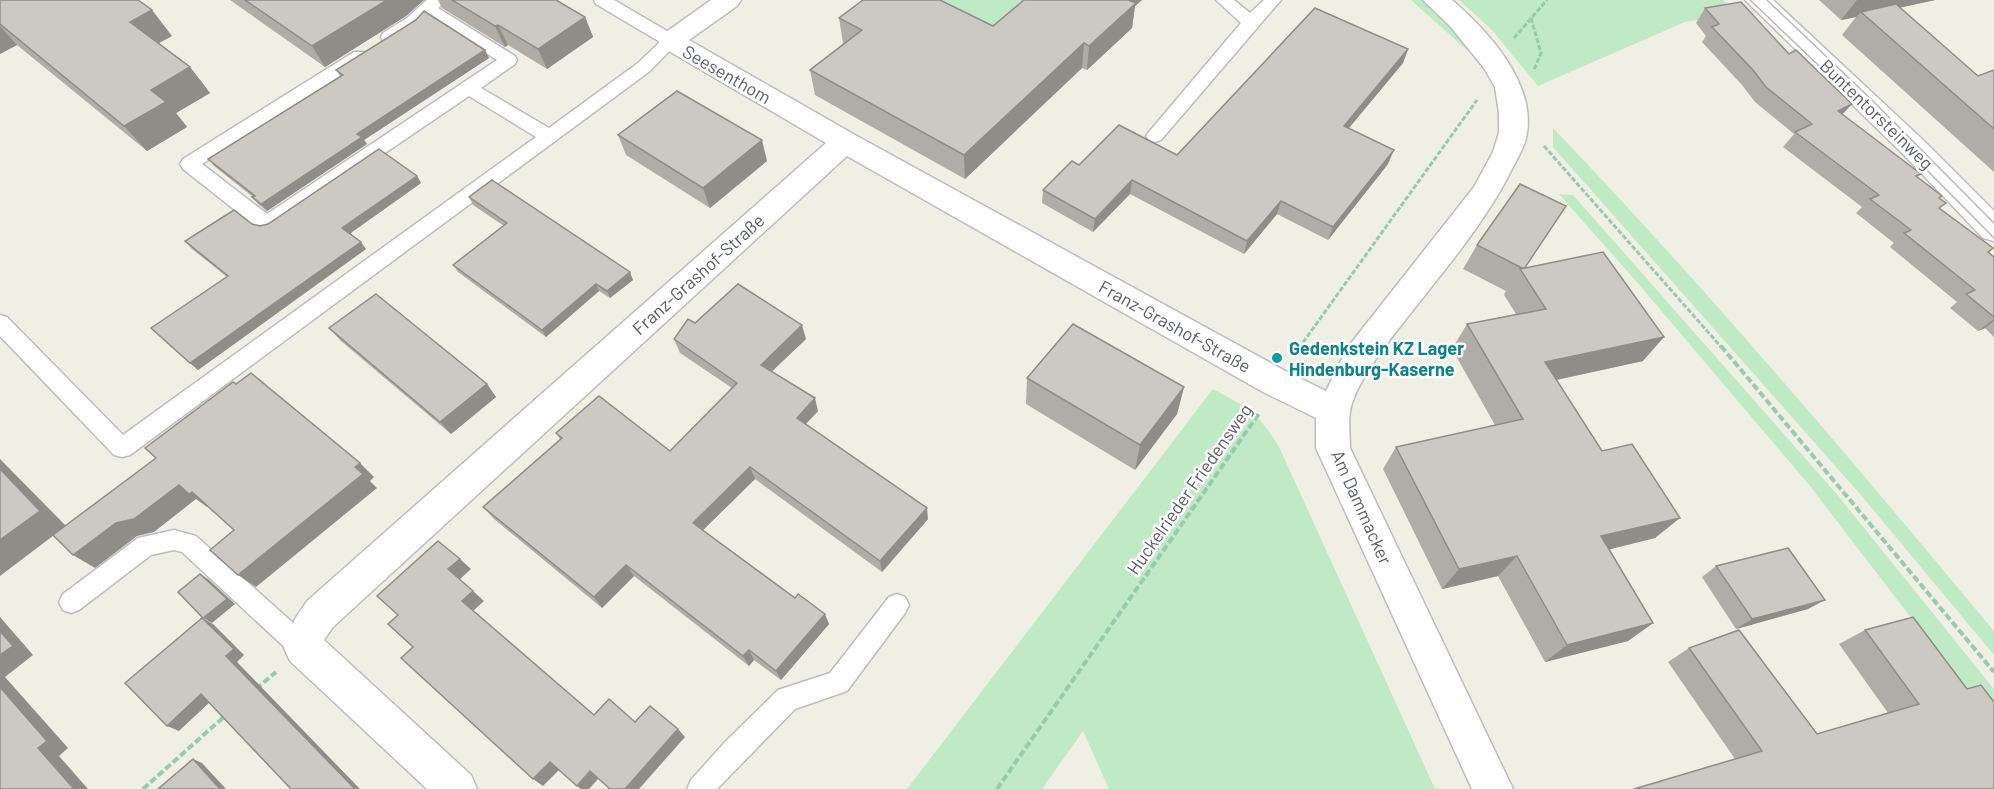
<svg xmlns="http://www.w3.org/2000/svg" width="1994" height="789" viewBox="0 0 1994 789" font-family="Barlow,sans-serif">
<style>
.green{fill:#bfeac5}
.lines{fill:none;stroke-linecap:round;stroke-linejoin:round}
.lane-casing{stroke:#bcbdc4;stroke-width:3}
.street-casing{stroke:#bcbdc4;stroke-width:3}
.path-far1{stroke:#97cbad;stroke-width:3;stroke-dasharray:5 2;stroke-linecap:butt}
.path{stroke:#97cbad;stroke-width:4;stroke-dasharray:7 3;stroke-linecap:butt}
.lane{fill:#fff;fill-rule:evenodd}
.street{fill:#fff;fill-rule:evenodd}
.tram{stroke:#b8b8b9;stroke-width:1.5}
.wall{fill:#afada6}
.shaded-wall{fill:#8e8d87}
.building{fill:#cbc9c1;stroke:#8e8d87;stroke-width:1.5}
.culture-dot{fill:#0f9aa8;stroke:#fff;stroke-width:2}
.labels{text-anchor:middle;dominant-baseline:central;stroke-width:5;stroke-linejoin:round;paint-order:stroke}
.street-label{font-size:18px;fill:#5c5f66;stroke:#fff}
.culture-label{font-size:18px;font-weight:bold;fill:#0d838f;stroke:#fff;text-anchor:start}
</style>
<rect width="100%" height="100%" fill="#f0efe4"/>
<g class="green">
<path d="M 935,0 L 1028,0 L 994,28 Z"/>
<path d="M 1411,0 L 1421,0 L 1440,17 L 1479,61 Z"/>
<path d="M 1459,0 L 1723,0 L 1737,14 L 1685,22 L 1538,86 L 1492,30 Z"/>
<path d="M 1553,128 C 1707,289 1851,459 1994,631 L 1994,655 L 1860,494 L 1553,147 Z"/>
<path d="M 1559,194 L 1573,195 L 1835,492 L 1994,689 L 1994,726 L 1810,486 L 1642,288 Z"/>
<path d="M 1213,389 C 1247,407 1261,415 1280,449 L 1435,789 L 1109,789 L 1083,731 L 1042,789 L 907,789 Z"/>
</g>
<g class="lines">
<g class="lane-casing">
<g id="lane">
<path d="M 427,0 L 447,0 L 438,8 L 515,56 L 517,60 L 515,64 L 481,88 L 549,128 L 638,63 L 660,42 L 596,4 L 594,0 L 614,0 L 677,37 L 679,41 L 650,71 L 130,455 L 122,457 L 114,455 L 0,336 L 0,315 L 7,317 L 123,435 L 536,137 L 469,96 L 273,229 L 266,231 L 259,229 L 183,169 L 180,164 L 183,159 L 354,52 L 366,52 L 368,56 L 366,60 L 202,164 L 267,214 L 497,60 L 428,16 C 418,27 399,45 383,41 L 381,37 L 383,33 L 407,18 Z"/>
<path d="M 1216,0 L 1234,0 L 1250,13 L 1264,0 L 1281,0 L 1161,140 L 1155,142 L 1149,140 L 1146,136 L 1149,132 L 1241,23 Z"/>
<path d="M 174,530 L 196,536 L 312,640 L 315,648 L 312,656 L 303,660 L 294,656 L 182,552 L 174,550 L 151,555 L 79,610 L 71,613 L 63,610 L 59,602 L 63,594 L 138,538 Z"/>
<path d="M 897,594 L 905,597 L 909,605 L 905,613 L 847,691 L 795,709 L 717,789 L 687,789 L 691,780 L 724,743 L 778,690 L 830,673 L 889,597 Z"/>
</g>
</g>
<g class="street-casing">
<g id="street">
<path d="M 711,0 L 741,0 L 737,6 L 689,40 L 855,135 L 1287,372 L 1326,391 L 1348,347 L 1474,187 L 1493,152 L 1499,133 L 1499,113 L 1495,87 L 1484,68 L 1450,26 L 1423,0 L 1452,0 C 1488,31 1535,82 1527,133 C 1525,147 1517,159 1511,171 C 1481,230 1435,281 1395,333 C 1381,351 1353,389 1350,412 C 1348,423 1350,436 1350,448 L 1513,789 L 1472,789 L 1316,448 L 1316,418 L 1263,392 L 847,156 L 333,627 L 324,640 L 471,775 L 477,789 L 427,789 L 290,661 L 284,648 L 295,619 L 307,601 L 826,143 L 662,47 L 658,41 L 662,35 Z"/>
<path d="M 1745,0 L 1773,0 L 1923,140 L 1994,211 L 1994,241 L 1983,238 L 1903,154 Z"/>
</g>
</g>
<g class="path-far1">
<path d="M 1531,18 L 1541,53 L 1534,70"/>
<path d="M 1514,38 L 1547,0"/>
<path d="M 1544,146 L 1722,348"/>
<path d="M 1299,348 L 1477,100"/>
</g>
<g class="path">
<path d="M 1721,346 L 1994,672"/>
<path d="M 1294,354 L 1300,346"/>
<path d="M 256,689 L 276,672"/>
<path d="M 143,789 L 226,715"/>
<path d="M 997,789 L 1260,412"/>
</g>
<use href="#lane" class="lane"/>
<use href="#street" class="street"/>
<g class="tram">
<path d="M 1750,0 L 1897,140 L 1994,238"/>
<path d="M 1767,0 L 1873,101 L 1994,223"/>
</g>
</g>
<g class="wall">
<path d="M 0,0 L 172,36 L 158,43 L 190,67 L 210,93 L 176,113 L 187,127 L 147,151 L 17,45 L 0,54 Z"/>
<path d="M 230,0 L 424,0 L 406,16 L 325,67 Z"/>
<path d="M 438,0 L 556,0 L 585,17 L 593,37 L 547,69 L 508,45 L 505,47 L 442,8 Z"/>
<path d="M 1024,0 L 1142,0 L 1135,6 L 1132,28 L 1087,70 L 1082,68 L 965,179 L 815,95 L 810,70 L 844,43 L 843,43 L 839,18 L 993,26 Z"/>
<path d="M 1819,0 L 1935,0 L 1899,8 L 1978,76 L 1994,70 L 1994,172 L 1842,35 L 1856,17 L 1841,20 Z"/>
<path d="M 1705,8 L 1842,114 L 1917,177 L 1940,198 L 1940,209 L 1993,248 L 1989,252 L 1994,257 L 1994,337 L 1985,328 L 1978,331 L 1950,308 L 1957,302 L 1890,247 L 1894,243 L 1856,213 L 1862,207 L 1783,147 L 1794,134 L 1755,102 L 1742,85 L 1702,42 L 1706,36 L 1696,23 Z"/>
<path d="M 1408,49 L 1403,63 L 1348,129 L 1388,164 L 1328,240 L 1277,214 L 1244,254 L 1130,194 L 1093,232 L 1042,203 L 1043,190 L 1079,165 L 1177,155 Z"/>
<path d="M 485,50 L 489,58 L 364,140 L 367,144 L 267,211 L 259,205 L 252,197 L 253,197 L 214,166 L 208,159 L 340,76 L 336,70 Z"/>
<path d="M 618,135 L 767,161 L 710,208 L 626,155 Z"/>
<path d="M 417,176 L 421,183 L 350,233 L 366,249 L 198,370 L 151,328 L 227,277 L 192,249 L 185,241 L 252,224 L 260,226 Z"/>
<path d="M 469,197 L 633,280 L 610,298 L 599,291 L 546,337 L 458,272 L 453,265 L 504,226 L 473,205 Z"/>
<path d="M 1477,245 L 1525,268 L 1643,361 L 1557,380 L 1655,538 L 1609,549 L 1653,623 L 1628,641 L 1545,662 L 1498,576 L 1442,589 L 1383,469 L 1396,447 L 1495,425 L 1452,349 L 1467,324 L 1516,314 L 1504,295 L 1506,291 L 1463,269 Z"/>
<path d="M 695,323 L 806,339 L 772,371 L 818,411 L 806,424 L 928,519 L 882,572 L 755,479 L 703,530 L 829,624 L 781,680 L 754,660 L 749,666 L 634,576 L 602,608 L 494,519 L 483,507 L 560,439 L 556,433 L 670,451 L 732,388 L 680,353 L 674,339 Z"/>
<path d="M 329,328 L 487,384 L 496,397 L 451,434 L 341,341 Z"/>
<path d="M 1027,378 L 1184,387 L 1177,414 L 1135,470 L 1026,404 Z"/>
<path d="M 1716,566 L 1808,609 L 1736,629 L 1702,577 Z"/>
<path d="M 1865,630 L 1967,689 L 1735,759 L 1668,662 L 1689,648 L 1817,734 L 1888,713 L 1839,644 Z"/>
</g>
<g class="shaded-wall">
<path d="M 387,0 L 424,0 L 406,16 L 325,67 L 312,46 Z"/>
<path d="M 1121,0 L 1142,0 L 1135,6 L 1132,28 L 1087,70 L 1089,46 Z"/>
<path d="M 1857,0 L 1935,0 L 1865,15 L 1861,12 L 1856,17 L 1841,20 Z"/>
<path d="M 152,10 L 172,36 L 150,48 L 130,22 Z"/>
<path d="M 585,17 L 593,37 L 547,69 L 538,49 Z"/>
<path d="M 498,25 L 508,45 L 505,47 L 495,26 Z"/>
<path d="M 0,26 L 17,45 L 0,54 Z"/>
<path d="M 1084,43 L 1082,68 L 965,179 L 964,155 Z"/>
<path d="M 1408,49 L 1403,63 L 1339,140 L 1344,126 Z"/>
<path d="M 485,50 L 489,58 L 364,140 L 367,144 L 267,211 L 261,204 L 357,134 Z"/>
<path d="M 190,67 L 210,93 L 176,113 L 187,127 L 147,151 L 124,126 L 151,90 Z"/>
<path d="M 1852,104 L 1839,118 L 1838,111 Z"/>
<path d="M 762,140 L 767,161 L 710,208 L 703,188 Z"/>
<path d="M 1394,150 L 1388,164 L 1328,240 L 1333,227 Z"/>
<path d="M 417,176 L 421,183 L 348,235 L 342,228 Z"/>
<path d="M 1132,180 L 1130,194 L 1093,232 L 1095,219 Z"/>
<path d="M 1281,201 L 1277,214 L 1244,254 L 1247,241 Z"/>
<path d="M 361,242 L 366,249 L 198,370 L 190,363 Z"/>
<path d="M 630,272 L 633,280 L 610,298 L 607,291 Z"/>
<path d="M 596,284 L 599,291 L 546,337 L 542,330 Z"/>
<path d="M 1994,319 L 1994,321 L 1985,328 L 1978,331 Z"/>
<path d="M 802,325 L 806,339 L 765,378 L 761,365 Z"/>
<path d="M 1664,337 L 1643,361 L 1527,386 L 1545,362 Z"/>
<path d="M 487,384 L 496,397 L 451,434 L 440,422 Z"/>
<path d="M 1184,387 L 1177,414 L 1135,470 L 1140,445 Z"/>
<path d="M 815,398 L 818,411 L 800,430 L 797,418 Z"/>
<path d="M 0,459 L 66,526 L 0,576 Z"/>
<path d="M 360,463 L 374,477 L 370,481 L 377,488 L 256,587 L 238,575 Z"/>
<path d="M 750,467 L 755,479 L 699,534 L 693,523 Z"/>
<path d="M 179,485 L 192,492 L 210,505 L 207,507 L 196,499 L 154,532 L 137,536 L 95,568 L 73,555 L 116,523 Z"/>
<path d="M 927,508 L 928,519 L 882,572 L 880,561 Z"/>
<path d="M 1680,518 L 1655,538 L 1579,557 L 1601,536 Z"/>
<path d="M 1517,556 L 1498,576 L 1442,589 L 1459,569 Z"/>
<path d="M 460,559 L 471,569 L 459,580 L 448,569 Z"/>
<path d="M 626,565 L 634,576 L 602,608 L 594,597 Z"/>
<path d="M 200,574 L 208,579 L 235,604 L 212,623 L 203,618 Z"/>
<path d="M 473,591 L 484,601 L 473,611 L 462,601 Z"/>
<path d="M 1825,600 L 1808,609 L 1736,629 L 1752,619 Z"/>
<path d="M 825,614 L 829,624 L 781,680 L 776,671 Z"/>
<path d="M 0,617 L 33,655 L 5,677 L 68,748 L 59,756 L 88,789 L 74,789 L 38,748 L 0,687 Z"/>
<path d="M 202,618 L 213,624 L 244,655 L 237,662 L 360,789 L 355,789 L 226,656 Z"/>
<path d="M 1653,623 L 1628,641 L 1545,662 L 1567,645 Z"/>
<path d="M 749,650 L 754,660 L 749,666 L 743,656 Z"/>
<path d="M 201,694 L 212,700 L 179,731 L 167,726 Z"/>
<path d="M 678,729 L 685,737 L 639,789 L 625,789 Z"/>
<path d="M 193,759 L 202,763 L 226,789 L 220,789 Z"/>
<path d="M 550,762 L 560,769 L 543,786 L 533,779 Z"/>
<path d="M 590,771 L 599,778 L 589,789 L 581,789 L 577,786 Z"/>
</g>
<g class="building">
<path d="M 0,0 L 138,0 L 152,10 L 130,22 L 190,67 L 151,90 L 166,102 L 124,126 L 0,24 Z"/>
<path d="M 245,0 L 387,0 L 312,46 Z"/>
<path d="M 452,0 L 556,0 L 585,17 L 538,49 L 498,25 L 495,26 Z"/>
<path d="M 863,0 L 940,0 L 993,26 L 1024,0 L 1128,0 L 1136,3 L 1089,46 L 1084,43 L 964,155 L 810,70 L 862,30 L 839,18 Z"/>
<path d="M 1741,2 L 1789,54 L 1796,50 L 1852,104 L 1838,111 L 1921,174 L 1916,176 L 1942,196 L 1939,198 L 1946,203 L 1939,208 L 1993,248 L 1988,252 L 1994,257 L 1994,317 L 1966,294 L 1975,290 L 1904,233 L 1911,230 L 1870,199 L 1879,195 L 1795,132 L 1812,124 L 1766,87 L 1753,70 L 1712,27 L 1719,24 L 1705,8 Z"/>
<path d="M 1896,4 L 1978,76 L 1994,70 L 1994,129 L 1861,12 Z"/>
<path d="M 1315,8 L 1408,49 L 1344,126 L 1394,150 L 1333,227 L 1281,201 L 1247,241 L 1132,180 L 1095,219 L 1043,190 L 1072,161 L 1079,165 L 1119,125 L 1177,155 Z"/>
<path d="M 424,11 L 485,50 L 357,134 L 362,137 L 261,204 L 252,197 L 255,196 L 208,159 L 343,75 L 336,70 L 416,20 Z"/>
<path d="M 677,91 L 762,140 L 703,188 L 618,135 Z"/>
<path d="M 379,149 L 417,176 L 342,228 L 361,242 L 190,363 L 151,328 L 228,276 L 185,241 L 234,210 L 252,224 L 260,226 L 268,224 Z"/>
<path d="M 492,180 L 630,272 L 607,291 L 596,284 L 542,330 L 453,265 L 507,223 L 469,197 Z"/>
<path d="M 1520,184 L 1566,206 L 1524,269 L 1477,245 Z"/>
<path d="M 1603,252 L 1664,337 L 1545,362 L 1602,451 L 1632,444 L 1680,518 L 1601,536 L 1653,623 L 1567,645 L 1517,556 L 1459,569 L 1396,447 L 1523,419 L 1467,324 L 1546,309 L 1520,269 Z"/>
<path d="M 738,284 L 802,325 L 761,365 L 815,398 L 797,418 L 927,508 L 880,561 L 750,467 L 693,523 L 795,598 L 798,594 L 825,614 L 776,671 L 749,650 L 743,656 L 626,565 L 594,597 L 483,507 L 562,438 L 556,433 L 599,396 L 670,451 L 737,383 L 674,339 L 688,319 L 695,323 Z"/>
<path d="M 376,294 L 487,384 L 440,422 L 329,328 Z"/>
<path d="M 1073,324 L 1184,387 L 1140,445 L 1027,378 Z"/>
<path d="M 251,373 L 360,463 L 355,467 L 363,474 L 238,575 L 210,550 L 234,530 L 192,492 L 189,494 L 179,485 L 134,519 L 116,523 L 73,555 L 53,535 L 156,458 L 145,448 L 233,382 L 236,384 Z"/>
<path d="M 0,469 L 40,511 L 0,540 Z"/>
<path d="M 438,541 L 460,559 L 448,569 L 473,591 L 462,601 L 594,715 L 609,699 L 635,722 L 650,706 L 678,729 L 625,789 L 610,789 L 590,771 L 577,786 L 550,762 L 533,779 L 401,658 L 413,647 L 388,624 L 398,615 L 377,596 Z"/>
<path d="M 1788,548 L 1825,600 L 1752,619 L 1716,566 Z"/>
<path d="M 200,574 L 227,599 L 203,618 L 178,592 Z"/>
<path d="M 1913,617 L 1967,689 L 1981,685 L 1994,702 L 1994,789 L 1634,789 L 1762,751 L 1689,648 L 1739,630 L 1817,734 L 1919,704 L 1865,630 Z"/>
<path d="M 202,618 L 234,649 L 226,656 L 355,789 L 291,789 L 201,694 L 167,726 L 125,683 Z"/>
<path d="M 0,631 L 13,646 L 0,655 Z"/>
<path d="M 0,687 L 47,741 L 38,748 L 74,789 L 0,789 Z"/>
<path d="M 193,759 L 220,789 L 158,789 Z"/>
</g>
<circle class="culture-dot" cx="1277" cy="358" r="6"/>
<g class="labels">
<g class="street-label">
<text transform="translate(727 74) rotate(30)">Seesenthom</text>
<text transform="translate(1877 114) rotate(44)">Buntentorsteinweg</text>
<text transform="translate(698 274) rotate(-42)">Franz-Grashof-Straße</text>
<text transform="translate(1175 326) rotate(29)">Franz-Grashof-Straße</text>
<text transform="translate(1189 489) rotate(-55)">Huckelrieder Friedensweg</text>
<text transform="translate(1362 507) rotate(66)">Am Dammacker</text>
</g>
<g class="culture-label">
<text x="1289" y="348">Gedenkstein KZ Lager<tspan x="1289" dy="21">Hindenburg-Kaserne</tspan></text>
</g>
</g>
</svg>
